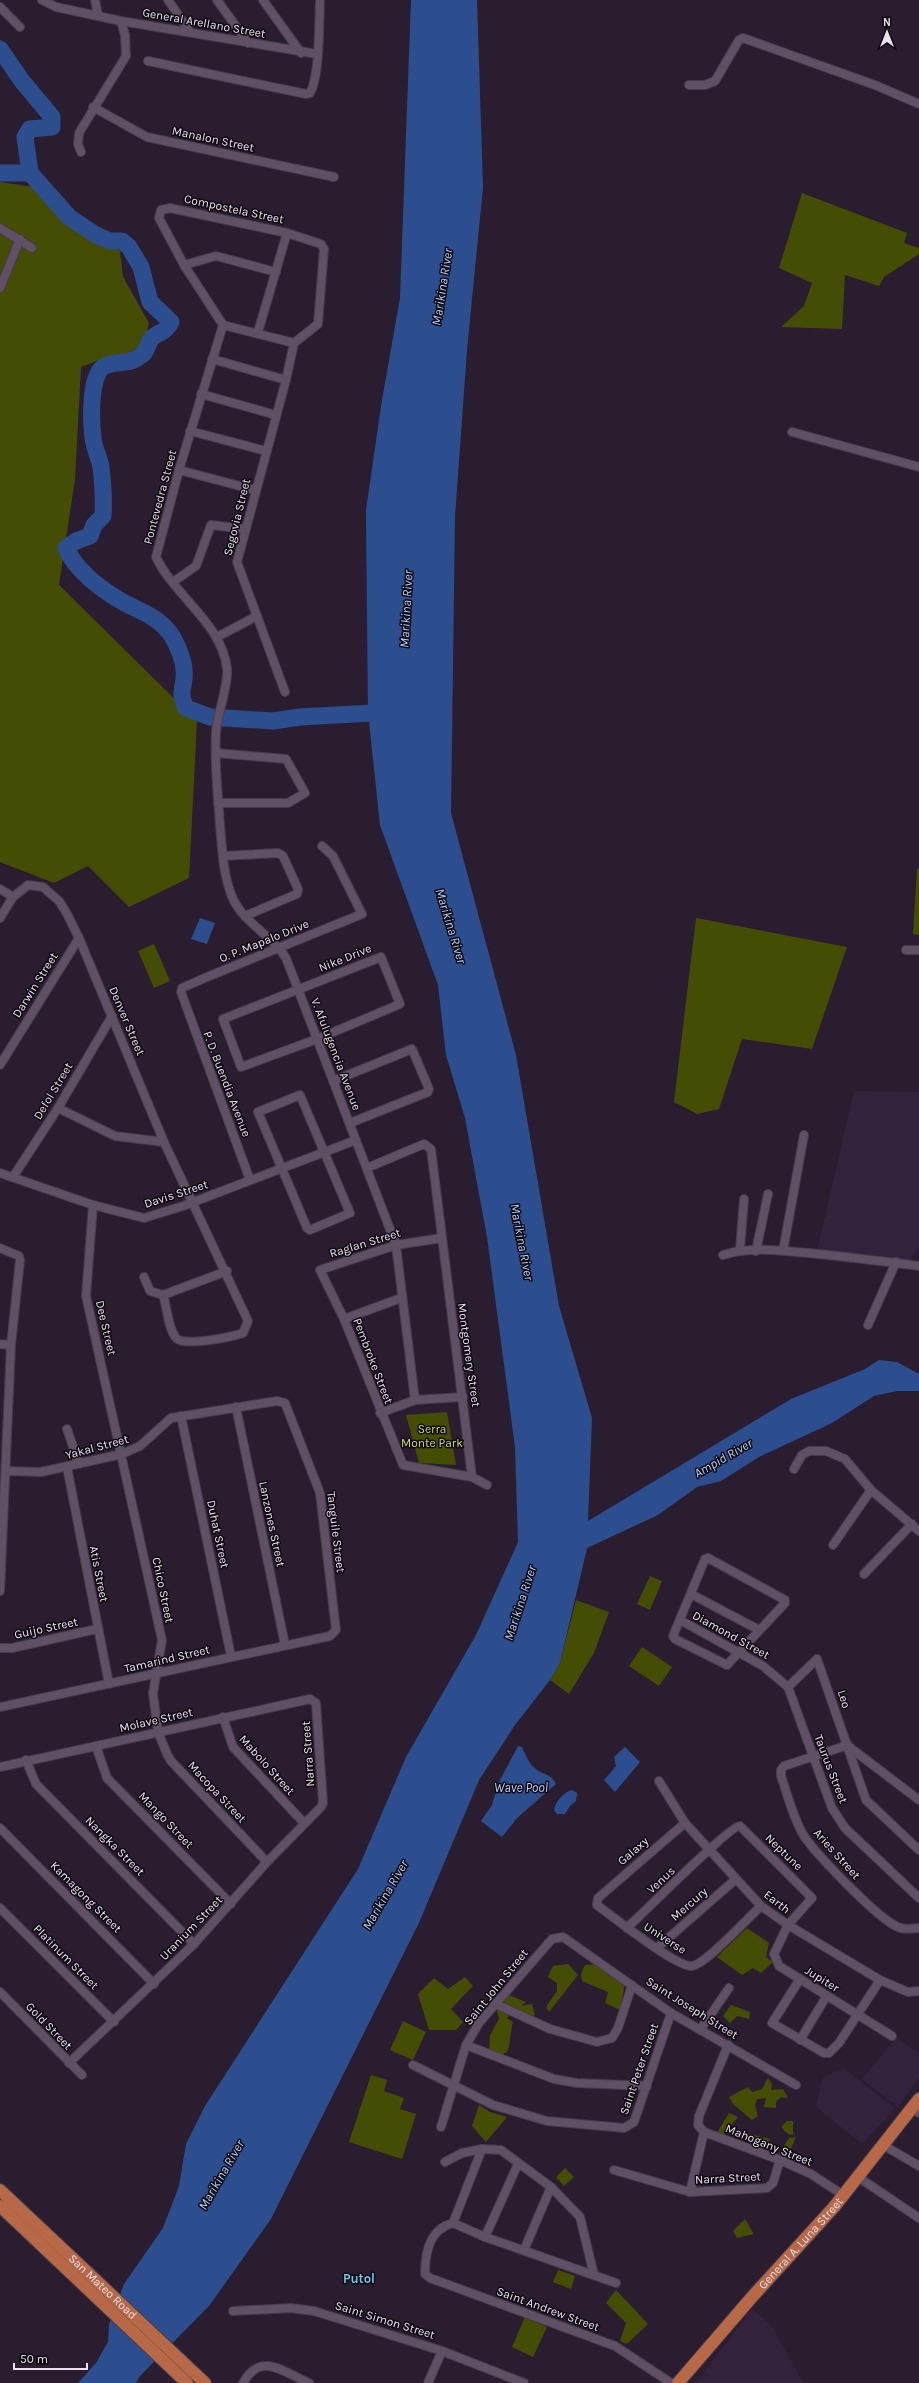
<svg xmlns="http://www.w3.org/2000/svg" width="919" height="2383" viewBox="0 0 919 2383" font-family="Karla,sans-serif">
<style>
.built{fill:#33223b}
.green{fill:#454d05}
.water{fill:#2d4e8e}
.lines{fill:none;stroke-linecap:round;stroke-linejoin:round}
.river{stroke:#2d4e8e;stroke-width:17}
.minor-casing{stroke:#463b4b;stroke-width:10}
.primary-casing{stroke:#463b4b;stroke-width:14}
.minor{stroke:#5f5066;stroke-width:8}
.primary{stroke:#b76847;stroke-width:12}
.labels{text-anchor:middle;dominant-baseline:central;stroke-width:3;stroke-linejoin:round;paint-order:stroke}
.street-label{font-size:12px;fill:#eae1ee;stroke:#0f0912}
.park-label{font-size:12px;fill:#cdde69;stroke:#0f0912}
.water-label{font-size:13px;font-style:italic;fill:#bbd0f6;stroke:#0f0912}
.neighbourhood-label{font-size:13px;font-weight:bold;fill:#6fcced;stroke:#0f0912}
</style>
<rect width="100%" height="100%" fill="#2a1d30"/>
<g class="built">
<path d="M 854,1091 L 919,1092 L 919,1247 L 908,1263 L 817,1251 Z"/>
<path d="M 896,2038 L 919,2053 L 919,2077 L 898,2107 L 862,2079 Z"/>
<path d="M 843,2068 L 895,2108 L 862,2144 L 816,2107 L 822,2078 Z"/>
<path d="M 752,2309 L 771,2325 L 804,2383 L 696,2383 Z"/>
</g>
<g class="green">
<path d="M 0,182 L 40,188 L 53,193 L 120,251 L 123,277 L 149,323 L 144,343 L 129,353 L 105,358 L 81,367 L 75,479 L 59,585 L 197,721 L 189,878 L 129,907 L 88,866 L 54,883 L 0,862 Z"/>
<path d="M 802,193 L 907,233 L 904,243 L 919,248 L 919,254 L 884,277 L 879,286 L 845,275 L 842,329 L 781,327 L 804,306 L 812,283 L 779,268 Z"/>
<path d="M 917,869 L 919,869 L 919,935 L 913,934 Z"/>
<path d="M 696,918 L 847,947 L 812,1049 L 742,1039 L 719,1109 L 697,1114 L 674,1102 Z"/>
<path d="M 154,944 L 170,981 L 154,988 L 138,951 Z"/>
<path d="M 447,1412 L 456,1465 L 419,1463 L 406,1415 Z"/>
<path d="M 650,1576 L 662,1581 L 650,1610 L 637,1604 Z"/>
<path d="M 576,1600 L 609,1612 L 594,1653 L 569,1694 L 550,1680 L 560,1663 Z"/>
<path d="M 642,1647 L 672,1667 L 659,1686 L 629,1666 Z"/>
<path d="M 747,1928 L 769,1943 L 766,1957 L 773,1962 L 761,1973 L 753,1968 L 742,1975 L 717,1957 Z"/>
<path d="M 568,1964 L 578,1975 L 549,2012 L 546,2007 L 557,1991 L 557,1983 L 548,1977 L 553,1966 Z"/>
<path d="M 598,1964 L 625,1983 L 620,2010 L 605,2003 L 608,1992 L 582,1981 L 581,1974 L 585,1965 Z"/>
<path d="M 465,1977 L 473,1986 L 451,2009 L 463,2022 L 456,2030 L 429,2030 L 418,1994 L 434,1978 L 448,1989 Z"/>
<path d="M 504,1993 L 526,2002 L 521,2006 L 532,2004 L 535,2015 L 526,2019 L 510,2014 L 507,2018 L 513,2022 C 510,2033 511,2042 507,2052 L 497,2057 L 489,2051 L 490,2035 L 499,2019 L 494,2001 L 497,1994 Z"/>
<path d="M 731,2005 L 750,2012 L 749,2019 L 737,2016 L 730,2023 L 723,2016 Z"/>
<path d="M 403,2021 L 426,2032 L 413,2060 L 390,2050 Z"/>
<path d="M 371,2075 L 387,2080 L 384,2091 L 404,2098 L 400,2109 L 416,2114 L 402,2159 L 349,2142 Z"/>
<path d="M 768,2078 L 772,2084 L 771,2090 L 783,2089 L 788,2098 L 781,2097 L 776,2102 L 776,2108 L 764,2107 L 766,2098 L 757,2099 L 755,2105 L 758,2116 L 752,2120 L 733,2104 L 729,2097 L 748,2087 L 752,2092 L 762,2089 Z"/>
<path d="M 479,2105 L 490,2112 L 507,2117 L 486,2142 L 472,2126 Z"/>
<path d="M 729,2113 L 738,2117 L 720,2139 L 715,2136 Z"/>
<path d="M 787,2121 L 793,2121 L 793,2135 L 788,2134 L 781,2127 Z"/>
<path d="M 746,2133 L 770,2139 L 768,2147 L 743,2139 Z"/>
<path d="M 796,2137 L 788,2155 L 776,2158 L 789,2138 Z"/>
<path d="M 565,2168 L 574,2177 L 564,2186 L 556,2177 Z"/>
<path d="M 745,2219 L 754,2234 L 737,2238 L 733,2231 Z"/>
<path d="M 558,2270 L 575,2276 L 571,2289 L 553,2282 Z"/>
<path d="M 616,2290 L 648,2324 L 627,2344 L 620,2341 L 626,2323 L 606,2303 Z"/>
<path d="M 525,2317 L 547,2327 L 533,2357 L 512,2347 Z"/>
</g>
<g class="water">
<path d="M 411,0 L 477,0 L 483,187 L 467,350 L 455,516 L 451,813 L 516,1055 L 559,1306 L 592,1418 L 588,1521 L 791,1399 L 865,1369 L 879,1360 L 897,1362 L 919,1374 L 919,1391 L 897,1391 L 874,1396 L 832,1423 L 759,1457 L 721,1481 L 697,1487 L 658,1515 L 587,1548 L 560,1663 L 550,1680 L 515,1725 L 479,1780 L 418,1925 L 271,2219 L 209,2306 L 140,2376 L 136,2383 L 78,2383 L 96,2363 L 108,2342 L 109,2324 L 124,2284 L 163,2228 L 179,2186 L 186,2144 L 205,2106 L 358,1869 L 406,1757 L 476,1635 L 518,1542 L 515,1447 L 487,1237 L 465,1118 L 446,1055 L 438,985 L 380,825 L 368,712 L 366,510 L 381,406 L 400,298 Z"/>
<path d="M 200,918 L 215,923 L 207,944 L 191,939 Z"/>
<path d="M 518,1746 L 522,1747 C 526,1755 528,1763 536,1769 C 545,1776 549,1772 556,1784 L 517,1818 L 502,1837 L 481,1821 L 492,1805 L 499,1782 Z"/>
<path d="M 625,1747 L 640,1762 L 615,1792 L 604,1780 L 616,1766 L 614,1757 Z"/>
<path d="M 572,1790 L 577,1793 L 576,1801 L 570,1806 L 565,1814 L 557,1814 L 554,1810 C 555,1802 564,1792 572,1790 Z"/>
</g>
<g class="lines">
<g class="river">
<path d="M 0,49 L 22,81 L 52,117 L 52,127 L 30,129 L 25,137 L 30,173 L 69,217 L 96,235 L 110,241 L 122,241 L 129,247 L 141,267 L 150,302 L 171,322 C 164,334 162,330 153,337 C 148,341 148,348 144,353 C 129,367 120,359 105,366 C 89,373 91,422 93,438 C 94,448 99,457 101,467 C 103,484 104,500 103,516 L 94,525 L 90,536 L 76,541 L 66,548 C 75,570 103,591 123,602 C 143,613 158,616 172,636 C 177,644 184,661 184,670 C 186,688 177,689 186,708 L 210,717 L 273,721 L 300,717 L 390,712"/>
<path d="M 0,173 L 30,173"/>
</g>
<g class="minor-casing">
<g id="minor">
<path d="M 42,0 L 56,7 L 121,21 L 317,54"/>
<path d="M 95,0 L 98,15"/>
<path d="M 168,0 L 190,32"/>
<path d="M 217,0 L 248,43"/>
<path d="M 263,0 L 301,53"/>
<path d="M 0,7 L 20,27"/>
<path d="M 148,61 L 306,94 L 310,93 C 320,76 319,21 320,0"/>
<path d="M 689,85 L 705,85 L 715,81 L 739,40 L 743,38 L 875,85 L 919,104"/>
<path d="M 93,107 L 147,137 L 334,177"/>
<path d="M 81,152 L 78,144 L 79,133 L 126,56 L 125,35 L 121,21"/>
<path d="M 0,228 L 32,248"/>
<path d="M 184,265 L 216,256 L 276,272"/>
<path d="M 0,288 L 20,239"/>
<path d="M 223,325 L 179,470 L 156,557 C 175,597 222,623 227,669 C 229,685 217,714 216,732 C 214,762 218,795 220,825 C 222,848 223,873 231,894 C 241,922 271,934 286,958 L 396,1245 L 415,1400"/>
<path d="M 223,325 L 184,265 L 159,218 L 161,210 L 170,208 L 287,233 L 321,244 L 324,249 L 318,324 L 294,343"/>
<path d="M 223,325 L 294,343"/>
<path d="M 258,332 L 287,233"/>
<path d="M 212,359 L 286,380"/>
<path d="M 201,394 L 276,415"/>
<path d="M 190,431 L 266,451"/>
<path d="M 792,432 L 919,467"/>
<path d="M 179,470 L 255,490"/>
<path d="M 173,582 L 196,566 L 211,525 L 245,529"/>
<path d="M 217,637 L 257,616"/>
<path d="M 285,692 L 237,562 L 286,380 L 294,343"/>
<path d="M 216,753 L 286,759 L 305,793 L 288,803 L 218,803"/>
<path d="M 223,856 L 278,853 L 283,856 L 298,889 L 297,894 L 245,916"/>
<path d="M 0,889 L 13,897"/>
<path d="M 0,918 L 13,897 L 28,885 L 43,887 L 59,901 L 66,912 L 79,938 L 164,1142 L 248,1321 L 243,1333 C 231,1337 183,1347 176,1338 C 168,1328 167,1307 163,1295"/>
<path d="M 906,950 L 919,950"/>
<path d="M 381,957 L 400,1004 L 317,1039 L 241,1067 L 223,1019 Z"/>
<path d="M 0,1065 L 79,938"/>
<path d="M 333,1081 L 412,1049 L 429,1089 L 428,1092 L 350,1123"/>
<path d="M 300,1095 L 350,1213 L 310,1230 L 307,1228 L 258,1112 Z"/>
<path d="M 58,1108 L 115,1136 L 164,1142"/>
<path d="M 367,1168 L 424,1144 L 431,1149 L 472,1477"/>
<path d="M 0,1173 L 93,1205 L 144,1218 L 183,1206 L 356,1140"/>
<path d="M 13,1177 L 58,1108 L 112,1016"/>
<path d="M 250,1180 L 181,992 L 182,988 L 207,977 L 362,914 L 333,856 L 322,846"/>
<path d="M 93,1205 L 86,1296 L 162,1640 L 153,1693 L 158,1732 L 167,1754 L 171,1761 L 267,1862"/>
<path d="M 442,1238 L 396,1245 L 320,1270 L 344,1319 L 403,1465 L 472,1477 L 487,1485"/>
<path d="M 0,1248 L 19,1256 L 20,1260 L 11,1345 L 0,1591"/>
<path d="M 740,1249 L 744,1199"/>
<path d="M 756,1251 L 768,1194"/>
<path d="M 783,1251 L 804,1135"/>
<path d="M 723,1255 C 750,1246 781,1251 809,1253 C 846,1257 882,1261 919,1266"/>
<path d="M 144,1277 L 150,1291 L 163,1295 L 227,1271"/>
<path d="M 344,1319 L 401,1298"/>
<path d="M 868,1325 L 896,1262"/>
<path d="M 0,1344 L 11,1345"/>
<path d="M 236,1407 L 285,1645"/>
<path d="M 380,1413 L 415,1400 L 463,1397"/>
<path d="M 181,1416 L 231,1656"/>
<path d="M 67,1429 L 79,1464"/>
<path d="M 67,1467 L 109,1684"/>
<path d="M 794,1469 L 802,1455 L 809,1451 L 826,1451 L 845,1459 L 871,1490 L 919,1531"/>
<path d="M 833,1545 L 871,1490"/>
<path d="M 708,1558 L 785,1600 L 785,1603 L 727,1665 L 675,1639 L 673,1636 L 705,1559 Z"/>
<path d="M 864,1574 L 912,1524"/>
<path d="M 691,1594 L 759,1630"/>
<path d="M 680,1620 L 763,1666 L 788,1687"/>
<path d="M 0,1648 L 12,1648 L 97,1629"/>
<path d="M 788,1687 L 817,1659 L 866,1800 L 919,1850"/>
<path d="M 788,1687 L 832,1808 L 845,1828 L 919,1898"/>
<path d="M 0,1707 L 330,1636 L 336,1630 L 320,1493 L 285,1403 L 277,1401 L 171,1418 L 140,1446 L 122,1454 L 41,1472 L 6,1471"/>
<path d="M 223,1717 L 233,1747 L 304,1823"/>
<path d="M 848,1745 L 784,1766 L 781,1770 L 781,1776 C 788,1796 793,1818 804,1836 C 817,1855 878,1919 898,1927 C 904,1930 912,1929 919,1928"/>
<path d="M 96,1746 L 107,1778 L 231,1904"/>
<path d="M 848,1746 L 919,1800"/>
<path d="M 26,1760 L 36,1784 L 194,1944"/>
<path d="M 0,1767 L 310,1699 L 316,1703 L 323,1803 L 321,1807 L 267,1862 L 194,1944 L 69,2063"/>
<path d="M 659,1781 L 685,1823 L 761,1906 L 788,1925 L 880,1980 L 908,1992 L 919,1991"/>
<path d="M 685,1823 L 598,1898 L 597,1905 C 612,1916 677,1968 692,1966 C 705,1965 749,1917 761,1906"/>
<path d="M 0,1828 L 154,1984"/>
<path d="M 0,1908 L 114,2022"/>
<path d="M 627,1928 C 641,1915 731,1825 740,1826 L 812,1898 L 788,1925 L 774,1954 L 779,1966 L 892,2036"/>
<path d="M 657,1948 L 736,1879"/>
<path d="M 800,1979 L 772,2023 L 824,2053 L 829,2053 L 839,2043 L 880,1980"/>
<path d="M 0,1992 L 82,2075"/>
<path d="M 496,2004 L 550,2029 L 597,2042 L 612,2038 L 618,2028 L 632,1985"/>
<path d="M 700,2030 L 729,1988"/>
<path d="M 800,2040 L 826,1997"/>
<path d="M 466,2045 L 554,2079 L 577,2083 L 647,2086"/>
<path d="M 413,2065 L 493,2105 L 547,2121 L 624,2128 L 634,2122 L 671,2013"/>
<path d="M 912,2109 L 919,2113"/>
<path d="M 441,2127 L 466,2045 L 479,2023 L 552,1939 L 563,1937 L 671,2013 L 796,2085"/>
<path d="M 704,2132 L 780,2160 L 811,2174 L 843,2195"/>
<path d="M 704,2132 L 698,2125 L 699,2116 L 728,2045"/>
<path d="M 883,2145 L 919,2166"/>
<path d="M 445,2162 L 462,2153 L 482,2149"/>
<path d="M 614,2170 L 690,2192 L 767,2188 L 773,2183 L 780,2160"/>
<path d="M 858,2177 L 919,2218"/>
<path d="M 690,2192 L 704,2132"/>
<path d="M 453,2223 L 482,2149 L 501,2150 L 551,2187 L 580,2217 L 594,2275"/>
<path d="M 485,2237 L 518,2164"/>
<path d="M 524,2250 L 551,2187"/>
<path d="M 616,2283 L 485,2237 L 453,2223 C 429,2229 425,2253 425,2274 L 430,2278 L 615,2346 L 671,2383"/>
<path d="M 233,2311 L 291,2308 L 314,2311 L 442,2351 L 524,2383"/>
<path d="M 243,2383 C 261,2351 283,2372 309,2383"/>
<path d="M 428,2383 L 442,2351"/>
</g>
</g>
<g class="primary-casing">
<g id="primary">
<path id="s1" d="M 0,2190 L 205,2383"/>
<path d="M 0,2206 L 187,2383"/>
<path id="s2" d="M 678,2383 L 752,2297 L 834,2207 L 919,2099"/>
</g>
</g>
<use href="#minor" class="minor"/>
<use href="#primary" class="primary"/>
</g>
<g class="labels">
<g class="street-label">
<text transform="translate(204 23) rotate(10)">General Arellano Street</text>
<text transform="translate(213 139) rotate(12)">Manalon Street</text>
<text transform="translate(234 209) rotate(12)">Compostela Street</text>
<text transform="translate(160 497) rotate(-75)">Pontevedra Street</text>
<text transform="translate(237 517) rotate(-76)">Segovia Street</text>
<text transform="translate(264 941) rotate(-22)">O. P. Mapalo Drive</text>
<text transform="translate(345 958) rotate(-22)">Nike Drive</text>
<text transform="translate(35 985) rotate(-58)">Darwin Street</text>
<text transform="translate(127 1021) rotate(67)">Denver Street</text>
<text transform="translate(336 1054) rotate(69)">V. Afulugencia Avenue</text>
<text transform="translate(227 1084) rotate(69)">P. D. Buendia Avenue</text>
<text transform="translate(53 1091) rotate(-59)">Defol Street</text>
<text transform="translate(176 1194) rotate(-18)">Davis Street</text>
<text transform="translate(365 1243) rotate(-17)">Raglan Street</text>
<text transform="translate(106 1328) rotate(77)">Dee Street</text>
<text transform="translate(469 1355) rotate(82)">Montgomery Street</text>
<text transform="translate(373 1361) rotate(69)">Pembroke Street</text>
<text transform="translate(97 1447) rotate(-15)">Yakal Street</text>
<text transform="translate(272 1524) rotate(78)">Lanzones Street</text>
<text transform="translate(336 1532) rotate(83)">Tanguile Street</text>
<text transform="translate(218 1534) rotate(78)">Duhat Street</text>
<text transform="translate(99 1574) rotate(79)">Atis Street</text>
<text transform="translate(163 1590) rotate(78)">Chico Street</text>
<text transform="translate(46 1628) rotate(-12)">Guijo Street</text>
<text transform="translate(731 1635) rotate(29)">Diamond Street</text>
<text transform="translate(167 1659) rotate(-13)">Tamarind Street</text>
<text transform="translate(844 1699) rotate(73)">Leo</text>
<text transform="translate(156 1720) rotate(-13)">Molave Street</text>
<text transform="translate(308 1754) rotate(-94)">Narra Street</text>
<text transform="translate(267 1765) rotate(48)">Mabolo Street</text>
<text transform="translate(831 1769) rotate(69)">Taurus Street</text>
<text transform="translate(217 1792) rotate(47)">Macopa Street</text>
<text transform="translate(166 1820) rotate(46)">Mango Street</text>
<text transform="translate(115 1846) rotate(45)">Nangka Street</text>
<text transform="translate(633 1851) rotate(-41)">Galaxy</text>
<text transform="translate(784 1852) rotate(44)">Neptune</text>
<text transform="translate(837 1854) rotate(48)">Aries Street</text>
<text transform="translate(661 1880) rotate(-43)">Venus</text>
<text transform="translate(86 1897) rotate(45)">Kamagong Street</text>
<text transform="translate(777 1902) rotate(38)">Earth</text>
<text transform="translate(689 1904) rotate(-41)">Mercury</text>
<text transform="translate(191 1928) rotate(-46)">Uranium Street</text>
<text transform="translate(665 1938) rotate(33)">Universe</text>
<text transform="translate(66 1957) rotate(45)">Platinum Street</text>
<text transform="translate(822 1979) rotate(32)">Jupiter</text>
<text transform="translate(496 1987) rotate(-51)">Saint John Street</text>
<text transform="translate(692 2008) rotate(32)">Saint Joseph Street</text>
<text transform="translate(49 2026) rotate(46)">Gold Street</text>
<text transform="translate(639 2069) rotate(-71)">Saint Peter Street</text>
<text transform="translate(769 2145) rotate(22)">Mahogany Street</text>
<text transform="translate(728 2178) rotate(-3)">Narra Street</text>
<text stroke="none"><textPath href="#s2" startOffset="186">General A. Luna Street</textPath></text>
<text stroke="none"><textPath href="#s1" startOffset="141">San Mateo Road</textPath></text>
<text transform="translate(548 2309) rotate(20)">Saint Andrew Street</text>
<text transform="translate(385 2320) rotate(17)">Saint Simon Street</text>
</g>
<g class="park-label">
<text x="432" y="1429">Serra<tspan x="432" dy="14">Monte Park</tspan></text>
</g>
<g class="water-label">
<text transform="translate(442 287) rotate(-81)">Marikina River</text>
<text transform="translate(406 609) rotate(-87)">Marikina River</text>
<text transform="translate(451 926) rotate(73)">Marikina River</text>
<text transform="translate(522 1242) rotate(79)">Marikina River</text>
<text transform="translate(723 1458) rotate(-30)">Ampid River</text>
<text transform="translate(520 1603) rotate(-72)">Marikina River</text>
<text x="521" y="1787">Wave Pool</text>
<text transform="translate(385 1895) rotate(-60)">Marikina River</text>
<text transform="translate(221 2175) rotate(-60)">Marikina River</text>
</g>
<g class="neighbourhood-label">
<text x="359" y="2278">Putol</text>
</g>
</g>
<g transform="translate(887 32)" stroke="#0f0912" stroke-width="3" paint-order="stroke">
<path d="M0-3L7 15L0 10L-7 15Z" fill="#eae1ee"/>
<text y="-6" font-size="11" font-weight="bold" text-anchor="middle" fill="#eae1ee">N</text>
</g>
<path d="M14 2363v6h73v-6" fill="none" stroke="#eae1ee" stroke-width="2"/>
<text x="20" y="2363" font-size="12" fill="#eae1ee" stroke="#0f0912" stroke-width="3" paint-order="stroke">50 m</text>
</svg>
